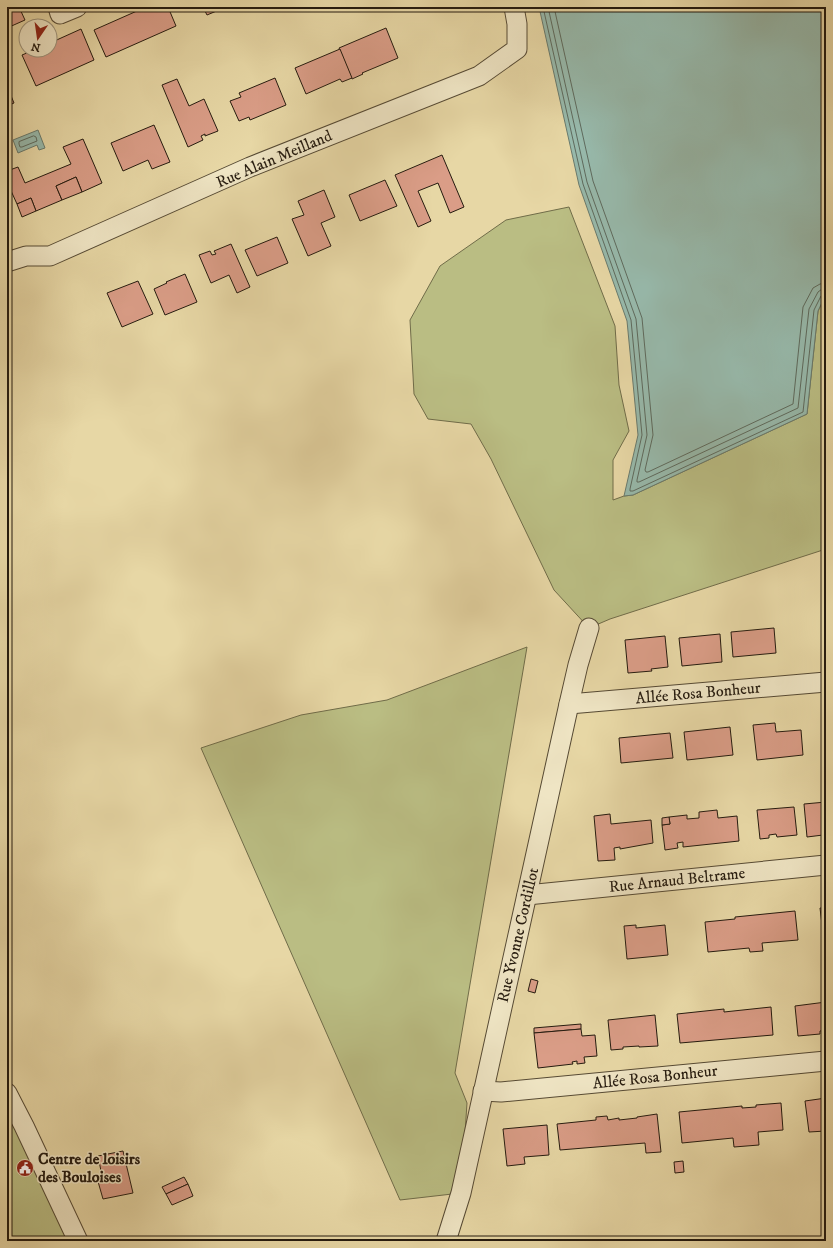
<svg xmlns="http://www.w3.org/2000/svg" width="833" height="1248" viewBox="0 0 833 1248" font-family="'IM FELL DW Pica',serif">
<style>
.green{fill:#babd83;stroke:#706c49}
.water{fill:#97b9ab;stroke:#697a6d}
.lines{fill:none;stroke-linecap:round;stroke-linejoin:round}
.shore{stroke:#5e6a5d;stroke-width:1}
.building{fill:#da9d87;stroke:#251b0f}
.minor-casing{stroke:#564a34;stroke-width:21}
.minor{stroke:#efe5c4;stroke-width:19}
.labels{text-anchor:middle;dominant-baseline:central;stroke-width:3;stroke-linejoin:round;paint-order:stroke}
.street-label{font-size:16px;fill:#251b0f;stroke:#efe5c4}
.poi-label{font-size:16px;font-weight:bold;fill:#251b0f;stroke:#efe5c4;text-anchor:start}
</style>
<rect width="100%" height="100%" fill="#e7d7a5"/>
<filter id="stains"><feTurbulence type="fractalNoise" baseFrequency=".005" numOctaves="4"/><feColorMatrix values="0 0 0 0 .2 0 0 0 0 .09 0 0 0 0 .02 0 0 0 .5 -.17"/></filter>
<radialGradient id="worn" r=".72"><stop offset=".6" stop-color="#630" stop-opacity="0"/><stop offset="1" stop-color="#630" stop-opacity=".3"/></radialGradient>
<g class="green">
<path d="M 569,207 L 615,326 L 619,385 L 629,431 L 613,460 L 613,500 L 624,496 L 633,495 L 807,414 L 818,311 L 826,295 L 826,549 L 610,619 L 589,628 L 554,590 L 491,459 L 471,424 L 428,419 L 414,394 L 410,320 L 440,266 L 506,220 Z"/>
<path d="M 527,647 L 455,1073 L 467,1103 L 461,1193 L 400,1200 L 201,748 L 301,715 L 387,700 Z"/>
<path d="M 7,1093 L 78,1241 L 7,1241 Z"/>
</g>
<g class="water">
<path d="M 539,7 L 826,7 L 826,294 L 818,311 L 807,414 L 633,495 L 624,496 L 638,435 L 627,321 L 579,185 Z"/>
<path d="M 38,130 L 45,148 L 39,150 L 37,145 L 18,153 L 13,140 Z"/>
</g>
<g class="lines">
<g class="shore">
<path d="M 543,7 L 583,184 L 631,320 L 642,435 L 630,489 L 630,491 L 633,491 L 803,412 L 814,310 L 821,296 L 826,294"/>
<path d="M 548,7 L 587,182 L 636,319 L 647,435 L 637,480 L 637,482 L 639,482 L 798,408 L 809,309 L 818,292 L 822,289 L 826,289"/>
<path d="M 554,7 L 593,181 L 642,318 L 653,435 L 645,470 L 646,472 L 648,472 L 793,404 L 803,307 L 813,288 L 820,284 L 826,283"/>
<path d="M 34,136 L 36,137 L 37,141 L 22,147 L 20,147 L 19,144 L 19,142 Z"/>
</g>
</g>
<g class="building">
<path d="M 7,7 L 19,7 L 25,20 L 7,28 Z"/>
<path d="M 146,7 L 168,7 L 176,26 L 106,57 L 94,30 Z"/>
<path d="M 203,7 L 226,7 L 207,15 Z"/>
<path d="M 386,28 L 398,58 L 362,73 L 363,74 L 352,79 L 339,48 Z"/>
<path d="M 81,29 L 94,60 L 36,86 L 22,55 L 34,50 L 50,50 L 50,43 Z"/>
<path d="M 340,49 L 352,78 L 342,82 L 340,79 L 306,94 L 295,68 Z"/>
<path d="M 275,78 L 286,105 L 250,120 L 249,117 L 239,121 L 230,101 L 241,97 L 239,93 Z"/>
<path d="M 177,79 L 189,106 L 204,99 L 218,131 L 205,136 L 205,134 L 201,136 L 203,140 L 188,147 L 162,85 Z"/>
<path d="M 7,86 L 14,103 L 7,106 Z"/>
<path d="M 154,125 L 170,162 L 152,169 L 148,160 L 123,171 L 111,143 Z"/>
<path d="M 83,139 L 102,183 L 82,192 L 76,177 L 56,186 L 62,200 L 36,211 L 31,198 L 17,204 L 7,182 L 7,171 L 18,167 L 25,183 L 71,164 L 63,147 Z"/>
<path d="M 442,155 L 464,207 L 450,213 L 438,183 L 418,191 L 431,221 L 418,227 L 395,175 Z"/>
<path d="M 76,177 L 82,192 L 62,200 L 56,186 Z"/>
<path d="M 385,180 L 397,206 L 360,221 L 349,195 Z"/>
<path d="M 324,190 L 335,217 L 321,223 L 331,246 L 308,256 L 292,219 L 304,215 L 298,201 Z"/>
<path d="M 31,198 L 36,211 L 22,217 L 17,204 Z"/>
<path d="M 277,237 L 288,263 L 257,276 L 245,250 Z"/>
<path d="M 231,244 L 250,287 L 237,293 L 229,275 L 211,283 L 199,255 L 210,251 L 212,255 L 216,254 L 214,251 Z"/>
<path d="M 185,274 L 197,302 L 165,315 L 154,289 L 167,283 L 166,282 Z"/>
<path d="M 138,281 L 153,314 L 122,327 L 107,293 Z"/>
<path d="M 774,628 L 776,653 L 733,657 L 731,632 Z"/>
<path d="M 720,634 L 722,662 L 682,666 L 679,638 Z"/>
<path d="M 665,636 L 668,667 L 651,669 L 652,671 L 628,673 L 625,640 Z"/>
<path d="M 775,723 L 776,732 L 801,730 L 803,755 L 757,760 L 753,725 Z"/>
<path d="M 730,727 L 733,755 L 687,760 L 684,732 Z"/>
<path d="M 670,733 L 673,758 L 621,763 L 619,738 Z"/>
<path d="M 826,802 L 826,833 L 823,833 L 823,835 L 807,837 L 804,804 Z"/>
<path d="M 794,807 L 797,835 L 777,837 L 776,834 L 769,835 L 769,838 L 760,839 L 757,810 Z"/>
<path d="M 717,810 L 718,818 L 737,816 L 739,841 L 683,847 L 683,842 L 677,843 L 678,848 L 665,850 L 662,825 L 670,824 L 669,817 L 687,815 L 687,819 L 699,818 L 699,812 Z"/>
<path d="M 610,814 L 611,824 L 651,820 L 653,843 L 620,849 L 620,847 L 614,848 L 615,860 L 598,861 L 594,816 Z"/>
<path d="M 669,817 L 670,824 L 662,825 L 662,818 Z"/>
<path d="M 820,908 L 826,908 L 826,933 L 823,933 Z"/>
<path d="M 795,911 L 798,940 L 762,943 L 763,951 L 750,952 L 749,948 L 708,952 L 705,922 L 735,919 L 735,917 Z"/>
<path d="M 636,925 L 636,928 L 665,925 L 668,955 L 627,959 L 624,926 Z"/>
<path d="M 531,979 L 538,981 L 535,993 L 528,991 Z"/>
<path d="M 826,1002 L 826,1030 L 820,1031 L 820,1034 L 798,1036 L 795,1006 Z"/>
<path d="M 771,1007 L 773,1035 L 680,1043 L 677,1014 L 724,1009 L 724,1012 Z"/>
<path d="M 655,1015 L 658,1046 L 639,1047 L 639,1046 L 623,1047 L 623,1049 L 611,1050 L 608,1020 Z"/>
<path d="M 581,1024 L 581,1029 L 534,1033 L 534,1028 Z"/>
<path d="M 581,1029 L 582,1036 L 595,1035 L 597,1056 L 584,1057 L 585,1063 L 577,1064 L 577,1061 L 572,1062 L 573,1064 L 538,1068 L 534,1033 Z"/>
<path d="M 826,1098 L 826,1131 L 809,1132 L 805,1101 Z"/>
<path d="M 781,1103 L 783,1130 L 758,1132 L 759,1145 L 734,1147 L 733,1138 L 682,1143 L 679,1112 L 742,1106 L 742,1108 L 756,1107 L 756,1105 Z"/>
<path d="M 657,1114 L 661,1152 L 646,1153 L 645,1143 L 560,1150 L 557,1124 L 596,1120 L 596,1117 L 607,1116 L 608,1120 L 619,1118 L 619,1120 L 637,1118 L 637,1117 Z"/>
<path d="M 547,1125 L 549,1155 L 524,1157 L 525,1164 L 507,1166 L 503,1129 Z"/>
<path d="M 123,1151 L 133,1193 L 103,1199 L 97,1178 L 102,1176 L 98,1156 Z"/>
<path d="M 683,1161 L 684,1172 L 675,1173 L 674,1162 Z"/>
<path d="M 184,1177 L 188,1184 L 166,1194 L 162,1187 Z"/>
<path d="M 188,1184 L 193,1196 L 172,1205 L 166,1194 Z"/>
</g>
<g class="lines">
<g class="minor-casing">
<g id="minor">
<path d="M 58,7 L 60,14 L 77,7"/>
<path d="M 7,262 L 26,256 L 50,256 L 250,167 L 479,76 L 517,49 L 517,24 L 514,7"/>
<path d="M 569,704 L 826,682"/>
<path d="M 527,895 L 826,865"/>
<path d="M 483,1091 L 501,1092 L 826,1061"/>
<path d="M 7,1093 L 24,1126 L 78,1241"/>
<path d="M 446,1241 L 461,1193 L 569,704 L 578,665 L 589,628"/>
</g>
</g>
<use href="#minor" class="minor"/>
</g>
<defs>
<g id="civic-disc" transform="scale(0.9)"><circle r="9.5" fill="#8f2418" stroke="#efe5c4"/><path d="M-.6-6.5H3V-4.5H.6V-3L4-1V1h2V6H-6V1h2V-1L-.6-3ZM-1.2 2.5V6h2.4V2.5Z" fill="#fff"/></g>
</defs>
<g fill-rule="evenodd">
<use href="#civic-disc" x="25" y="1168"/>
</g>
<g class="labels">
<g class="street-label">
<text transform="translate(274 159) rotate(-23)">Rue Alain Meilland</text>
<text transform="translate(698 693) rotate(-5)">Allée Rosa Bonheur</text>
<text transform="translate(677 880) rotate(-6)">Rue Arnaud Beltrame</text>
<text transform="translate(518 935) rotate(-77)">Rue Yvonne Cordillot</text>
<text transform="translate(655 1077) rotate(-6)">Allée Rosa Bonheur</text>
</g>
<g class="poi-label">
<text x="38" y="1159">Centre de loisirs<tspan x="38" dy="18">des Bouloises</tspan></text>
</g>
</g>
<rect width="833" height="1248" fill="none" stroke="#e7d7a5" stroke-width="24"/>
<rect x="8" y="8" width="817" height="1232" fill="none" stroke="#251b0f" stroke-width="2"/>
<rect x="12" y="12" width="809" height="1224" fill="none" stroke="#251b0f"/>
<g transform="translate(38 38) rotate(193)"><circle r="19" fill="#efe5c4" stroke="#9e947c"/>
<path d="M0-3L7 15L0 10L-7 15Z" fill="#8f2418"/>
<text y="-6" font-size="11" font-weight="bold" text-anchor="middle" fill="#251b0f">N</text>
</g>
<rect width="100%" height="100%" filter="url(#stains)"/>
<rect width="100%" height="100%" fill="url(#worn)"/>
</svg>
